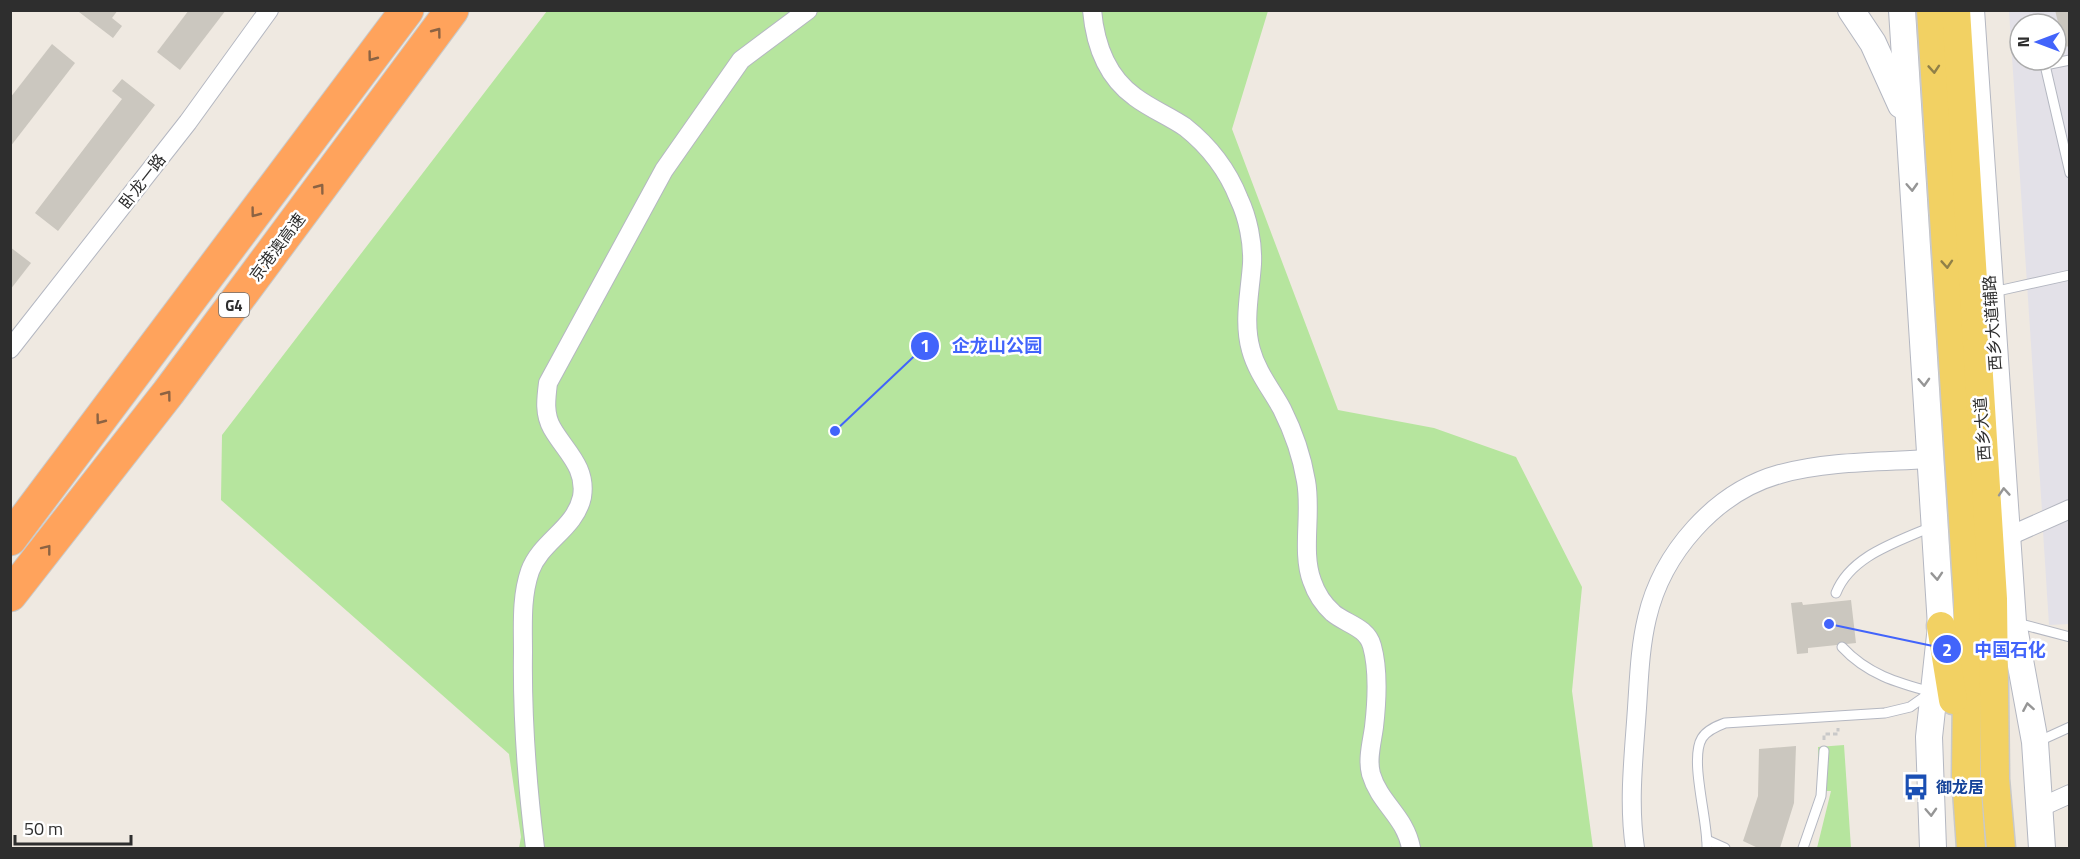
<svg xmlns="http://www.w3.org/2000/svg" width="2080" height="859" viewBox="0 0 2080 859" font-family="'Titillium Web','Noto Sans SC',sans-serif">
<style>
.industrial{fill:#e3e1e8;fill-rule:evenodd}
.green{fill:#b6e59e}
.building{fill:#cbc7bf}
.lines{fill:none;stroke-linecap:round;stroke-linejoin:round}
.lane-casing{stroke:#b4b7c1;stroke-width:11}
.street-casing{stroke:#b4b7c1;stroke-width:20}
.secondary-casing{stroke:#b4b7c1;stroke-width:28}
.primary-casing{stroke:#c9c9c9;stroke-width:31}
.highway-casing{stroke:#c9c9c9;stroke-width:35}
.path{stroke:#c9c9c9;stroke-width:3;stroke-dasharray:4.5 3;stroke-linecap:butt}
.lane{stroke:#fff;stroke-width:9}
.street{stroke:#fff;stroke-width:18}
.secondary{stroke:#fff;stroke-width:26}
.primary{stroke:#f2d163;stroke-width:28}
.highway{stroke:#ffa35c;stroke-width:33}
.oneway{stroke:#8c6343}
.oneway2{stroke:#908048}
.oneway3{stroke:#969696}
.labels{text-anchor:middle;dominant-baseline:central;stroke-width:5;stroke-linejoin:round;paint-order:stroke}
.shield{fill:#fff;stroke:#6d6d6d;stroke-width:1.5}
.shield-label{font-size:15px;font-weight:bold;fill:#2e2e2e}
.street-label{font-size:16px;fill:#2e2e2e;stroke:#fff}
.transit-label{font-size:16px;font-weight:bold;fill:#164399;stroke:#fff;text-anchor:start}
.leader{fill:none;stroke:#4264fb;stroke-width:2}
.callout-dot{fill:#4264fb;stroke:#fff;stroke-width:2}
.mark-label{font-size:18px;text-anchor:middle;font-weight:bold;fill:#fff}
.callout-label{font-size:18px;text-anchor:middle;font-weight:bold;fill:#4264fb;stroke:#fff;stroke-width:5;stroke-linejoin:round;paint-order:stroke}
</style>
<rect width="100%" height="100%" fill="#efe9e1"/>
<g class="industrial">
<path d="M 2009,11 L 2069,11 L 2069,499 L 2042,511 ZM 2020,24 L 2056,24 L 2056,60 L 2020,60 Z"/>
<path d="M 2069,519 L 2069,624 L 2049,625 L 2043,531 Z"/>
</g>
<g class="green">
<path d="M 547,11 L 1268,11 L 1232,129 L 1338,410 L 1434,428 L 1516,457 L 1582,587 L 1572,691 L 1593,848 L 519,848 L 521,837 L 509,754 L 221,500 L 222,435 Z"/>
<path d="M 1844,745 L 1851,848 L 1817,848 L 1831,791 L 1819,791 L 1818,747 Z"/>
</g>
<g class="building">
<path d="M 81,10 L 118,10 L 112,18 L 122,26 L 113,38 L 79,12 Z"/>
<path d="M 189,10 L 226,10 L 180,70 L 157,52 Z"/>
<path d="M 2055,10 L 2070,10 L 2070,46 L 2064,47 Z"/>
<path d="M 52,44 L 75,63 L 10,147 L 10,98 Z"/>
<path d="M 122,79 L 155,105 L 58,231 L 35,213 L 122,99 L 112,91 Z"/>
<path d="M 10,247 L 31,263 L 10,290 Z"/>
<path d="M 1851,600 L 1856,643 L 1808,648 L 1808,653 L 1797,654 L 1791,603 L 1802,602 L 1803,605 Z"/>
<path d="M 1796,746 L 1794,803 L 1780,848 L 1758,848 L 1743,841 L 1758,796 L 1759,749 Z"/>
</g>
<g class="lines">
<g class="lane-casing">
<g id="lane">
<path d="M 2070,60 L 2045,65 L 2070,173"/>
<path d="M 1993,292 L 2070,275"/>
<path d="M 1836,593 C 1851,555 1898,542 1933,526"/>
<path d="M 2017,623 L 2070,637"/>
<path d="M 1842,647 C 1867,674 1897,683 1932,692"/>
<path d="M 2037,742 L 2070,727"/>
<path d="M 1707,840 L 1725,848"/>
<path d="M 1707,848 C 1708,820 1689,759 1702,738 C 1707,730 1717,726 1725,723 L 1885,713 L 1910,707 L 1930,693"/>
<path d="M 1803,848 L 1821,796 L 1824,751"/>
</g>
</g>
<g class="street-casing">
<g id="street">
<path d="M 1092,10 C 1095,44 1107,77 1135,97 C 1151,109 1169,116 1185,127 C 1209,146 1228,171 1239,199 C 1248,218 1253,243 1252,264 C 1250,293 1243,322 1251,350 C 1257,372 1271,389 1282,409 C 1293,431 1302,457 1306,481 C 1312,513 1301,552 1312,581 C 1316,593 1323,604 1333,613 C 1346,624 1367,627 1372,646 C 1379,671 1377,701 1374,727 C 1372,742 1367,759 1371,774 C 1380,804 1405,816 1411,848"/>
<path d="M 10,349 L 188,122 L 269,10"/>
<path d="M 2007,537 L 2070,509"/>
<path d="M 2039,808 L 2070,794"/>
<path d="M 535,848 C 527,783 522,718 523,652 C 523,625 521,597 530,571 C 541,541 575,529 582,497 C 587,467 565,451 552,428 C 544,414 546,399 548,383 L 664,170 L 741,60 L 808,10"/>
<path d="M 1635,848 C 1628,802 1634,754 1637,708 C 1639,678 1640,647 1647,618 C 1662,553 1715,492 1780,474 C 1828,461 1880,462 1929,459"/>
</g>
</g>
<g class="secondary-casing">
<g id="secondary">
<path d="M 1851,10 L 1873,43 L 1901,105"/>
<path d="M 1902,10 L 1941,626 L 1929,737 L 1933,848"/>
<path d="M 1971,10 L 2013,622 L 2035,742 L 2042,848"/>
</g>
</g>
<g class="primary-casing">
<g id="primary">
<path d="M 1931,10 L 1968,600 L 1966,776 L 1971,848"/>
<path d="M 1956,10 L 1993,599 L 1995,779 L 2001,848"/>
<path d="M 1941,626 L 1953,700"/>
</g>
</g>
<g class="highway-casing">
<g id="highway">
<path d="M 10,539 L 407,10"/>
<path d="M 10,595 L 168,393 L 452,10"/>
</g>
</g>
<path class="path" d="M 1824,740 L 1824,734 L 1838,734 L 1838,728"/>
<use href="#lane" class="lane"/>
<use href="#street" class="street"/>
<use href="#secondary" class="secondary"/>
<use href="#primary" class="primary"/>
<use href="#highway" class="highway"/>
</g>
<defs><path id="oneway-chevron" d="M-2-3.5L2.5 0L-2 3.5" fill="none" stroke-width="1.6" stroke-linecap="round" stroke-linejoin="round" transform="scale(1.5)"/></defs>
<g class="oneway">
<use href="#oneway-chevron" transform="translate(437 32) rotate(-53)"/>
<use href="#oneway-chevron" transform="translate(372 57) rotate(127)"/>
<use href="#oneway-chevron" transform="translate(320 188) rotate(-53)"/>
<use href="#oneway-chevron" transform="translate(255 213) rotate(127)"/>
<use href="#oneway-chevron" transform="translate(167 395) rotate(-53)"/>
<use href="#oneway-chevron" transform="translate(100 420) rotate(127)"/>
<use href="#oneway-chevron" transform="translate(47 549) rotate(-52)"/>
</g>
<g class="oneway2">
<use href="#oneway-chevron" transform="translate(1934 69) rotate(86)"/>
<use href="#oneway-chevron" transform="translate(1947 264) rotate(86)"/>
</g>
<g class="oneway3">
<use href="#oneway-chevron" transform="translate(1912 187) rotate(87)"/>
<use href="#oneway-chevron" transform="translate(1924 382) rotate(87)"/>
<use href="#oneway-chevron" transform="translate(2004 492) rotate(-94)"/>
<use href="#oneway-chevron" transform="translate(1937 576) rotate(86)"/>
<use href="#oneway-chevron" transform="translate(2028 707) rotate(-100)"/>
<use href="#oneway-chevron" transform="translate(1931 812) rotate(87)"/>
</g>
<defs>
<g id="bus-bare" transform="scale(2.07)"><path d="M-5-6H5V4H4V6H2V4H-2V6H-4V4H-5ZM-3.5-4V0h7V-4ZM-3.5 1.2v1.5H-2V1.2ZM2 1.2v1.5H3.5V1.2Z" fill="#1a4fb4" stroke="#fff" stroke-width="2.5" paint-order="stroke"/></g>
</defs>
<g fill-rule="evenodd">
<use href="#bus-bare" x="1916" y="787"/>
</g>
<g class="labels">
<rect class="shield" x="219" y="293" width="30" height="24" rx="4.5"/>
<g class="shield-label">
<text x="234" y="305">G4</text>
</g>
<g class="street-label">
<text transform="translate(142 181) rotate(-52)">卧龙一路</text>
<text transform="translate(277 247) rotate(-53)">京港澳高速</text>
<text transform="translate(1992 323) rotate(-94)">西乡大道辅路</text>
<text transform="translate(1982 429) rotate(-94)">西乡大道</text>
</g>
<g class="transit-label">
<text x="1936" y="787">御龙居</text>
</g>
</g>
<path class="leader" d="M835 431L925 346M1829 624L1947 649"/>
<g class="callout-dot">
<circle cx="835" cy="431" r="6"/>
<circle cx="1829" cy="624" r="6"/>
<circle cx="925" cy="346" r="15"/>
<circle cx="1947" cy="649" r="15"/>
</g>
<g class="mark-label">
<text x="925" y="352">1</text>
<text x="1947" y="656">2</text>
</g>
<g class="callout-label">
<text x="997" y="352">企龙山公园</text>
<text x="2010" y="656">中国石化</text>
</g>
<rect width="2080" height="859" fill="none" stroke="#2e2e2e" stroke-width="24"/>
<g transform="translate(2038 42) rotate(270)"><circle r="28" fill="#ffffff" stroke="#ababab" stroke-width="1.5"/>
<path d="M0-4.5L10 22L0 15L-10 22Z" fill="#4264fb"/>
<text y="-9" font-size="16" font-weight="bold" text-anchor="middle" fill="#2e2e2e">N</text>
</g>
<path d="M15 835v9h116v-9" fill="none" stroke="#2e2e2e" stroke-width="3"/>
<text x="24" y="835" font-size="18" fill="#2e2e2e" stroke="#ffffff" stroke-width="4.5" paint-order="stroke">50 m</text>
</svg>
